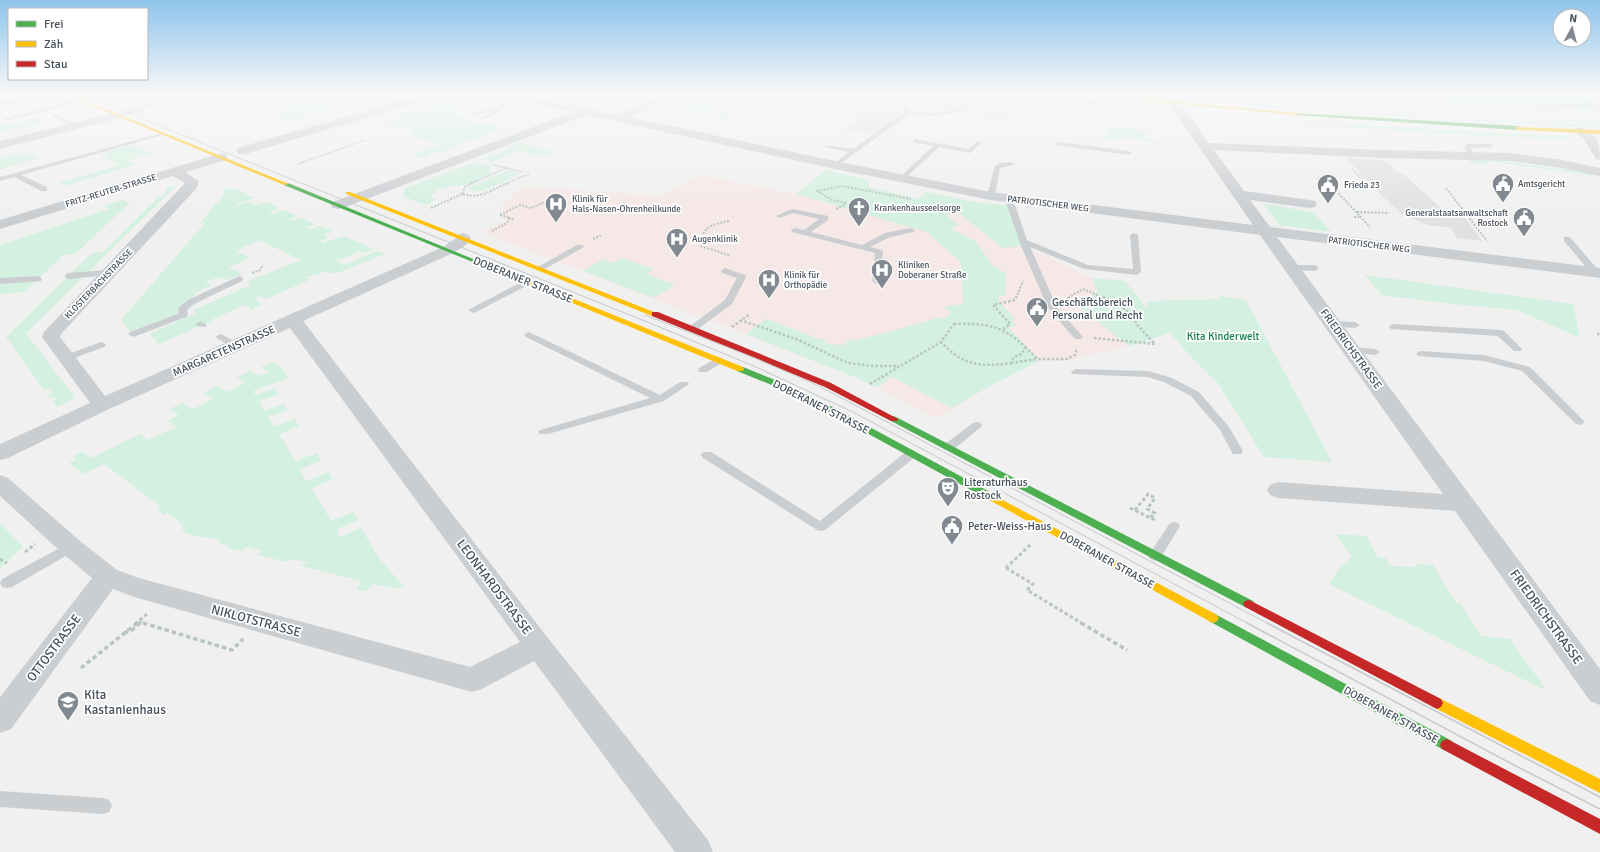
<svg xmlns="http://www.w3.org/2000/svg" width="1600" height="852" viewBox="0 0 1600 852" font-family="Signika,sans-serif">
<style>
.commercial{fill:#e5e4de}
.education{fill:#e2e1e1}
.medical{fill:#f6e8e6}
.green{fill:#d3f0e0}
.water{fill:#a7dcef}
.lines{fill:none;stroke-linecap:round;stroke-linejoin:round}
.path-far4{stroke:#b8c5c1;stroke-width:1.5;stroke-dasharray:1.5 1;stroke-linecap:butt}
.path-far3{stroke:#b8c5c1;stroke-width:2;stroke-dasharray:2 1.5;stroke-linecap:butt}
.path-far2{stroke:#b8c5c1;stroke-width:2.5;stroke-dasharray:2.5 2;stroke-linecap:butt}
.path-far1{stroke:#b8c5c1;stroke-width:3;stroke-dasharray:3.5 2.5;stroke-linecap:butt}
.path{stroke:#b8c5c1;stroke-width:3.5;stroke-dasharray:4.5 3;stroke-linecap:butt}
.lane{fill:#cbced1;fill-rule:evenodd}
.street{fill:#cbced1;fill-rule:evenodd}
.fast{fill:#4caf50;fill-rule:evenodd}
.slow{fill:#ffc107;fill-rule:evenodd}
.jam{fill:#c62828;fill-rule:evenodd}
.tram-far1{stroke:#c6c7c9;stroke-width:1}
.tram{stroke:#c6c7c9;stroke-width:1.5}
.labels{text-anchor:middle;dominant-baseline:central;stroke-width:3.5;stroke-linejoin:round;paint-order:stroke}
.far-poi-label{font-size:9px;fill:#46515c;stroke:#fff;text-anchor:start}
.far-street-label{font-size:9px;fill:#46515c;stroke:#fff}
.street-label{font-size:11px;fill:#46515c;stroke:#fff}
.poi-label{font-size:11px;fill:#46515c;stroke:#fff;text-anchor:start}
.park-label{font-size:11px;fill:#15804f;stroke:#fff}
.near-street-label{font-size:13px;fill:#46515c;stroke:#fff}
.near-poi-label{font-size:13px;fill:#46515c;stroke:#fff;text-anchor:start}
</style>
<rect width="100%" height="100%" fill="#f0f0f0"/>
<path class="commercial" d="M 930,94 L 1030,94 L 1006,120 L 954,112 L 935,116 L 908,112 L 877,135 L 843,130 L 875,103 L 911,108 Z"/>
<path class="education" d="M 1346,158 L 1384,160 L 1400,174 L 1404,175 L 1450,216 L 1464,217 L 1482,241 L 1457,238 L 1451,228 L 1428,225 L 1402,214 L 1358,173 L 1360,172 Z"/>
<path class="medical" d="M 825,170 L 870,180 L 868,187 L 918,199 L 927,192 L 975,202 L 1012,206 L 1025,246 L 1092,278 L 1125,281 L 1155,317 L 1172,333 L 1129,346 L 1064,361 L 1039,361 L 1016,364 L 988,387 L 937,419 L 860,379 L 481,232 L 505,221 L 501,206 L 523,187 L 652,195 L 661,197 L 699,174 L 796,194 Z"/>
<g class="green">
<path d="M 253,94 L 391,94 L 295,120 L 265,113 L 311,100 L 298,96 L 276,102 Z"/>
<path d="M 705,94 L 736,94 L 709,108 L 738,114 C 729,118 720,118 711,116 L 714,114 L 709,113 C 700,117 687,112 677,110 L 689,104 L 686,103 Z"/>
<path d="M 1167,94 L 1238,98 L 1240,99 L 1241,101 Z"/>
<path d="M 1160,98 L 1179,100 L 1185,98 L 1421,117 L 1600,125 L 1600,128 L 1331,113 Z"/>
<path d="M 455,99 L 480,104 L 453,113 L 477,123 L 487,125 L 491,124 L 504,128 L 438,153 L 434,152 L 429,154 L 431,155 L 423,158 L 411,155 L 441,145 L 408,134 L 415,131 L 383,121 Z"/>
<path d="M 1247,99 L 1452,114 L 1600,120 L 1600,123 L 1418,114 L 1248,102 Z"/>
<path d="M 1206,114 L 1302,122 L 1565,136 L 1573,139 L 1501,137 L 1402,131 L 1305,124 Z"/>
<path d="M 37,118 L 45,122 L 0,133 L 0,124 L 11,124 Z"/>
<path d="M 1121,126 L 1139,129 L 1147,133 L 1145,136 L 1161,144 C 1150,143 1144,139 1133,138 C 1120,137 1108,140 1095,138 L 1109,134 L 1104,130 L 1111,127 Z"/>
<path d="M 519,142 L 552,151 L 552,153 L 542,157 L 516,151 L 492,162 L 482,159 L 509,149 L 512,145 Z"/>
<path d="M 132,145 L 151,153 L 127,161 L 136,165 L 64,186 L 59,183 L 113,167 L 117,163 L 100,155 L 107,153 L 105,152 Z"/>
<path d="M 15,154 L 19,156 L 28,154 L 38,158 L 0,170 L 0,158 Z"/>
<path d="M 1481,158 L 1583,172 L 1593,174 L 1594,176 L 1488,161 L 1489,165 L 1470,163 L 1468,160 L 1480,160 Z"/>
<path d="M 475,162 L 490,166 L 491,169 L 490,173 C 484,177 476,182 469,184 C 456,187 444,184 432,194 L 432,198 L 436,200 L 426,205 L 403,196 L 403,193 L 406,188 Z"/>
<path d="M 509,170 L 520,174 C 508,179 481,196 469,190 L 470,187 Z"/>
<path d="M 825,170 L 870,180 L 868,187 L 918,199 L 927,192 L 975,202 L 1012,206 L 1025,246 L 1002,248 L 959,213 L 945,215 L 959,225 L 951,229 L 975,241 L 992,265 L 1006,274 L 1005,295 L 997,298 L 1014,319 L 1011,320 L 1016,326 L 1008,327 L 1039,361 L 988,387 L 952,408 L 892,377 L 877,388 L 860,379 L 746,334 L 766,319 L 819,339 L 822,338 L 827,344 L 844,345 L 850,339 L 854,341 L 932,320 L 932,318 L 944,319 L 951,312 L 944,307 L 963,304 L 961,262 L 927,232 L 796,194 Z"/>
<path d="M 176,186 L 26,333 L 75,398 L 57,407 L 53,402 L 56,400 L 55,397 L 50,398 L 47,395 L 52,393 L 49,389 L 44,390 L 6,337 L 92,253 L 104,252 L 159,197 L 162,197 L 168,187 Z"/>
<path d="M 224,189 L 238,189 L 254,198 L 236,204 L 238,205 L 248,202 L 257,205 L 267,202 L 279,208 L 268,213 L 273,214 L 284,210 L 297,216 L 289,220 L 293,221 L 301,218 L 315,224 L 307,227 L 310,229 L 319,226 L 333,231 L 323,235 L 328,238 L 320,241 L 324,243 L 343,236 L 374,249 L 365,253 L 360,251 L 336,261 L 344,265 L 378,251 L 385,254 L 337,273 L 331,273 L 326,271 L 317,275 L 314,274 L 305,278 L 309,280 L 266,299 L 261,296 L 254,299 L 262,304 L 248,311 L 250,307 L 245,305 L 211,320 L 212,321 L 159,344 L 149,334 L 196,313 L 193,310 L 251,285 L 246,282 L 301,260 L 259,240 L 236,251 L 251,258 L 228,267 L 242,274 L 225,280 L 219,277 L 205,282 L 212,286 L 198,291 L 195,295 L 181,305 L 176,315 L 131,332 L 121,320 L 205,223 L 200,223 L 225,193 L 221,193 Z"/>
<path d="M 123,200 L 129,203 L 75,254 L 64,255 L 24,292 L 0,294 L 0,245 L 109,209 L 104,206 Z"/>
<path d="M 1263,203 L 1314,213 L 1331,232 L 1279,225 Z"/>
<path d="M 622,258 L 654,269 L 646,274 L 675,285 L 654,298 L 583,271 L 603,259 L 613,263 Z"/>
<path d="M 1365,275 L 1573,304 L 1580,338 L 1517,310 L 1453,304 L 1381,295 Z"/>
<path d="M 1092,278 L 1125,281 L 1147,308 L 1147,302 L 1152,301 L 1221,299 L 1218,296 L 1246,300 L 1332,462 L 1264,457 L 1218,383 L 1195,361 L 1170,333 L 1129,346 L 1075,304 L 1098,292 Z"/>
<path d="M 273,362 L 282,368 L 289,378 L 253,391 L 255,395 L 275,388 L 279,394 L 259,401 L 264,411 L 284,404 L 288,410 L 268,417 L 274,427 L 295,419 L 299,426 L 279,434 L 296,461 L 317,453 L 321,461 L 300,469 L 306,481 L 329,472 L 333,479 L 312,488 L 331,521 L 354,512 L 358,520 L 337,529 L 340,537 L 361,528 L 379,558 L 404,587 L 392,588 L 373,584 L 366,591 L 356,589 L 362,581 L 302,566 L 306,562 L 292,559 L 288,562 L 257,555 L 261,551 L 247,547 L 242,551 L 227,548 L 229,546 L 219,543 L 221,540 L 187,534 L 181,528 L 184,526 L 168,513 L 164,515 L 158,509 L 161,507 L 104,464 L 83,474 L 69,463 L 76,460 L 73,456 L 83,452 L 91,458 L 140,434 L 148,440 L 176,427 L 168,421 L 179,415 L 169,409 L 183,403 L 193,409 L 214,399 L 204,393 L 217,386 L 227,392 L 246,383 L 237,377 L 250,371 L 259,376 L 269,372 L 261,367 Z"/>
<path d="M 0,523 L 23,547 L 0,568 Z"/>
<path d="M 1335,534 L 1366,536 L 1378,557 L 1386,558 L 1390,566 L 1416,567 L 1417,564 L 1433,565 L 1456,603 L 1460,603 L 1481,636 L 1510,639 L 1547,691 L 1329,584 L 1339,568 L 1352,557 Z"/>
</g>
<path class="water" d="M 1319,94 L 1584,94 L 1600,108 L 1438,102 Z"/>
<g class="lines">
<g class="path-far4">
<path d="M 286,94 L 296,97"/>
<path d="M 1288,94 L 1383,103"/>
<path d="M 1310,94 L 1439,103 L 1600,109"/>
<path d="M 1393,94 L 1400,101"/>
<path d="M 1584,94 L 1600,108"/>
<path d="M 267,98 L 274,94"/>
<path d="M 1476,108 L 1553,110 L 1565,113"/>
<path d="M 1596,115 L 1592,111 L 1600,112"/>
<path d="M 298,164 L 365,140"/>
<path d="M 506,168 L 523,172"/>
<path d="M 1352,169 L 1365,182 L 1368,182"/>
<path d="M 1317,178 L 1324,178"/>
<path d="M 1328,182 L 1330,184"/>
<path d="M 470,184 L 506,168 L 491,164"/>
<path d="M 505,184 L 529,174"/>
</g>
<g class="path-far3">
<path d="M 1329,183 L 1370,227"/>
<path d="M 1446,188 L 1487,241"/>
<path d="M 462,194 L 465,187 L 473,183"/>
<path d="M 846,203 L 832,200 L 817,191 L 842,186 L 911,199"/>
<path d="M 431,208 L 462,194 L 473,196 L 484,194 L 508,183"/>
<path d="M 836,209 L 846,204"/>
<path d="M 1357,212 L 1389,213"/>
<path d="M 500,215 L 520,205 L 531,208 L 550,200"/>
<path d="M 500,215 L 510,218"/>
<path d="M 1354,217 L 1361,217"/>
<path d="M 729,221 C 711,225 702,226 701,246 L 731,256"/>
<path d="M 492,231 L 507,223 L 510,218 L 514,220"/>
<path d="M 593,239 L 602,235"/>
<path d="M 252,273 L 260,270 L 263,265"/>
<path d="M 1016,298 L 1023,281"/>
<path d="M 1068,298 L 1083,289 L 1105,298"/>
</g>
<g class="path-far2">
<path d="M 1067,299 L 1070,297"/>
<path d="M 740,320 L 796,339 L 848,363 L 874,366 L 899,366"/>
<path d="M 954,324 C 984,323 1003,325 1025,347 L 1022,354 L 1014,357 L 1011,363 C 979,367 964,366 941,342 Z"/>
<path d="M 732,327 L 750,314"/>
<path d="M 1003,329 L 1010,324 L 993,305 L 1015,300 L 1016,297"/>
<path d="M 1597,334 L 1600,334"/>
<path d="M 1094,338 L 1155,344 L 1138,326 L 1132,315 L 1116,303 L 1103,297"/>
<path d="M 1025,347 L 1038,359 L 1067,359 L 1075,355 L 1076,350"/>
<path d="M 1011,363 L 1037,359"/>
<path d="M 870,384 L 941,342"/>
</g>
<g class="path-far1">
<path d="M 1130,508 L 1157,521"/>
<path d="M 1135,510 L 1148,494 L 1155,498 L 1147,509 L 1155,513 L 1150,518"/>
<path d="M 25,552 L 35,544"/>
<path d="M 0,559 L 7,563"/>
<path d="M 1006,568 L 1033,584 L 1027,590 L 1083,624"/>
<path d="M 1006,568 L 1031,544"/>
<path d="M 135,624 L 147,614"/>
<path d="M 139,624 L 141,622 L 146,624"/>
</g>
<g class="path">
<path d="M 143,623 L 232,650 L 243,639"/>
<path d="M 1081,623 L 1127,650"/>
<path d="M 124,633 L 132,630 L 140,623"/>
<path d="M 81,668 L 137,623"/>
</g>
<g class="lane">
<path d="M 0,94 L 4,94 L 0,96 Z"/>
<path d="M 47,94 L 56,94 L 13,105 L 0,105 L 0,101 L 13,101 Z"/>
<path d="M 203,94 L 218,94 L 215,96 L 180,100 L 177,98 L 180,96 Z"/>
<path d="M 595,94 L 602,94 L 566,109 L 561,108 Z"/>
<path d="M 836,94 L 842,94 L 836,98 L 833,96 Z"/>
<path d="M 916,94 L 922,94 L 907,104 L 910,111 C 924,112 939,115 952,110 C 962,106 971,93 982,94 C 961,116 937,118 909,114 L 837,166 L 833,166 L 833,164 L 849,152 L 825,147 L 825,145 L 853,149 L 905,112 L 901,104 Z"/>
<path d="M 1041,94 L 1047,94 L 1041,100 L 1038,98 Z"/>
<path d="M 1082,94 L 1088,94 L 1089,98 L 1097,103 L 1097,105 C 1090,106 1085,100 1082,94 Z"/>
<path d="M 83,98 L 85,99 L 85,101 L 6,121 L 3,119 Z"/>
<path d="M 523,98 L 528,99 L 500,109 L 503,111 L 502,112 L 483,119 L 480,117 L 493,111 L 471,116 L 468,114 Z"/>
<path d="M 152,103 L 154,104 L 154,106 L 136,111 L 133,109 Z"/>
<path d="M 53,115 L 57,115 L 81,126 L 76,127 L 53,117 Z"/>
<path d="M 162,133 L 167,134 L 21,175 L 47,187 L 47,191 L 41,191 L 14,177 L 0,181 L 0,177 Z"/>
<path d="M 915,139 L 969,149 L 977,141 L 982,142 L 970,153 L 939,147 L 904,179 L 900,179 L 900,177 L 933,146 L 913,142 L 913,140 Z"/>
<path d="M 1057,142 L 1129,151 L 1132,153 L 1129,155 L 1055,145 L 1054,144 Z"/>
<path d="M 1491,144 L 1493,145 L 1493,147 L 1471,148 L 1474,155 L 1471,157 L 1468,155 L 1464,146 L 1467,144 Z"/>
<path d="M 1011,162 L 1014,164 L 1013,165 L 1000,168 L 995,196 L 991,198 L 988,198 L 987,196 L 995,166 L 1000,163 Z"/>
<path d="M 1006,197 L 1012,197 L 1013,199 L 1027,240 L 1088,265 L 1133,269 L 1130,235 L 1134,233 L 1138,235 L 1141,272 L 1137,275 L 1084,269 L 1030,247 L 1057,307 L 1081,335 L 1083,337 L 1081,339 L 1075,339 L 1048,308 L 1021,246 L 1005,199 Z"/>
<path d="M 792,209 L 828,216 L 828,220 L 811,232 L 862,245 L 885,233 L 911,228 L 915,230 L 914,232 L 890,237 L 870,247 L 882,250 L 883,252 L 880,281 L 876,284 L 872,281 L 875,253 L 792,232 L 791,230 L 795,228 L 804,230 L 819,219 L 793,213 L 780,218 L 776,216 Z"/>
<path d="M 1564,237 L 1570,237 L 1598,270 L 1599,272 L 1598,274 L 1592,274 L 1564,241 Z"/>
<path d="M 577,245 L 583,245 L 584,247 L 543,270 L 540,271 L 536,268 Z"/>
<path d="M 1292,265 L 1315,265 L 1319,268 L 1315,271 L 1289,270 L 1288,268 Z"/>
<path d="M 725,268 L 745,275 L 746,277 L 732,304 L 695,331 L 689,331 L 687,329 L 689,327 L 725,300 L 737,278 L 722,273 L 721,271 Z"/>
<path d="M 108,270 L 111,271 L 112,273 L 111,275 L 68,279 L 64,276 L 68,273 Z"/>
<path d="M 38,276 L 42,279 L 41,281 L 0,284 L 0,278 Z"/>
<path d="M 239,276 L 242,277 L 243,279 L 242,281 L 194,304 L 187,310 L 188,315 L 186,317 L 136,336 L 133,337 L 128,334 L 130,332 L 178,314 L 179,307 L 188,300 Z"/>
<path d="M 527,279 L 530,280 L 531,282 L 530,284 L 476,312 L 473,313 L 468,310 Z"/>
<path d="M 200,321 L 207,325 L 205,327 L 197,326 L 195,324 Z"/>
<path d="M 1333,321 L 1355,322 L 1360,325 L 1355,328 L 1330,326 L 1328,324 Z"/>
<path d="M 1394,324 L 1501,330 L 1504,331 L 1522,349 L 1520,351 L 1514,351 L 1498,336 L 1391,329 L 1389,327 L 1391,325 Z"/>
<path d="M 529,332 L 660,395 L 680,382 L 688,382 L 689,384 L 664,401 L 548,434 L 540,434 L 538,432 L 540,430 L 650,398 L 526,337 L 524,335 L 526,333 Z"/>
<path d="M 221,334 L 239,344 L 241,346 L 236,349 L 218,339 L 216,337 L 218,335 Z"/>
<path d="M 101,342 L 104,343 L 106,345 L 104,347 L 69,360 L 66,361 L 61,358 L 63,356 Z"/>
<path d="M 1352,347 L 1375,349 L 1380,352 L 1375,355 L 1349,352 L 1347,350 Z"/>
<path d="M 1421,351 L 1484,355 L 1530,367 L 1585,422 L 1580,425 L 1576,424 L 1522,371 L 1484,361 L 1418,356 L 1416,354 L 1418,352 Z"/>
<path d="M 719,357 L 724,360 L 723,362 L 707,372 L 699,372 L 698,370 L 699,368 Z"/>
<path d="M 1076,369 L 1148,371 L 1172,378 L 1199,392 L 1229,427 L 1243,451 L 1241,454 L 1233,454 L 1220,430 L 1191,396 L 1164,382 L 1147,377 L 1072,374 L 1071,372 Z"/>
<path d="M 977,422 L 981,423 L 982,425 L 981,427 L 953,450 L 945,450 L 943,447 L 945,444 L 973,423 Z"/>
<path d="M 911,450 L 915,451 L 917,454 L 915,457 L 825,530 L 821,531 L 817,530 L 703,458 L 701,455 L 703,452 L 711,452 L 820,521 L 907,451 Z"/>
<path d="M 1174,522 L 1178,523 L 1180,526 L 1160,559 L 1155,561 L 1150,559 L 1148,556 L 1170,523 Z"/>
<path d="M 71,542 L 76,544 L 77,547 L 76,550 L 12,587 L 7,588 L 2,587 L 0,583 L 2,579 Z"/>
<path d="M 0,791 L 103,798 L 109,800 L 112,806 L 109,812 L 103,814 L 0,807 Z"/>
</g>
<g class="street">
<path d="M 424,94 L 440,94 L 439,96 L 246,154 L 238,154 L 236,151 L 238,148 Z"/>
<path d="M 498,94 L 517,94 L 616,115 L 661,94 L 674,94 L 673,96 L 629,117 L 835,161 L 991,192 L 1253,225 L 1170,105 L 1172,103 L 1180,103 L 1209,143 L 1383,150 L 1512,153 L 1562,160 L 1600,168 L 1600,176 L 1562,168 L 1512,161 L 1383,158 L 1214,150 L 1244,191 L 1310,200 L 1315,201 L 1317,204 L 1315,207 L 1310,208 L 1250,200 L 1270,227 L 1600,268 L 1600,278 L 1277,237 L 1600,669 L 1600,705 L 1590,701 L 1455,511 L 1278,498 L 1270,495 L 1267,490 L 1270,485 L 1278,482 L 1443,494 L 1260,235 L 991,200 L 835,169 L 587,115 L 343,208 L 338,209 L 333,208 L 331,205 L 333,202 L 573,112 L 503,97 L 499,96 Z"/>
<path d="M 138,107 L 142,108 L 144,110 L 142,112 L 0,149 L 0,141 Z"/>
<path d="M 1579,127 C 1597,132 1600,143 1600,160 L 1596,159 L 1584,139 L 1573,131 L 1575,128 Z"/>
<path d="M 222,153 L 226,154 L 228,157 L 226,160 L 186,172 L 199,182 L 196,189 L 61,334 L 60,337 L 105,396 L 443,247 L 455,239 L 458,235 L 463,233 L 468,235 L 471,238 L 466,245 L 453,253 L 303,321 L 548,638 L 708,840 L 713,852 L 675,852 L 534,661 L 482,689 L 472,692 L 134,597 L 113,589 L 11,729 L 0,733 L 0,697 L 92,578 L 62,553 L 0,496 L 0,475 L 8,478 L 80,541 L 117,570 L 139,578 L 470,667 L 520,642 L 290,328 L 109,409 L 8,458 L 0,460 L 0,444 L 90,403 L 42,337 L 44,332 L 185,183 L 173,176 L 0,229 L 0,220 Z"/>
</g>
<g class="fast">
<path d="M 1297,113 L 1518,126 L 1521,128 L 1518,130 L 1295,115 L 1295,114 Z"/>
<path d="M 284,183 L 288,183 L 495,268 L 494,269 L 490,269 L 284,185 Z"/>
<path d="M 737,367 L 743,367 L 790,386 L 827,404 L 990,492 L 991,494 L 990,496 L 982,496 L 821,408 L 784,390 L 737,371 L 736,369 Z"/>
<path d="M 894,416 L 1253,601 L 1255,604 L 1253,607 L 1249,608 L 1245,607 L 891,421 L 890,419 Z"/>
<path d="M 1213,613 L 1452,741 L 1454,745 L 1452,749 L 1447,751 L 1442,749 L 1209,621 L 1207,618 L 1209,615 Z"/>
</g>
<g class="slow">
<path d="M 64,94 L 69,94 L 289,184 L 284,185 Z"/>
<path d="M 1080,94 L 1094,94 L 1297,113 L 1299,114 L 1297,115 L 1082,95 Z"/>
<path d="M 1516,127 L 1600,130 L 1600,134 L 1518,130 L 1515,128 Z"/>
<path d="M 346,192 L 350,192 L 659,314 L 655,316 L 652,316 L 346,194 Z"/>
<path d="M 492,266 L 743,367 L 744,369 L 743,371 L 737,371 L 490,269 L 490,267 Z"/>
<path d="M 986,491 L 1217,615 L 1219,618 L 1217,621 L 1213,623 L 1209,621 L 982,496 L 981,494 L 982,492 Z"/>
<path d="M 1437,697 L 1600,779 L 1600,793 L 1433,707 L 1431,703 L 1433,699 Z"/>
</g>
<g class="jam">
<path d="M 652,312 L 658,312 L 831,383 L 898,419 L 897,421 L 891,421 L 825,387 L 652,316 Z"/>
<path d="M 1249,600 L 1441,699 L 1443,703 L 1441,707 L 1437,709 L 1433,707 L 1245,607 L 1243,604 L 1245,601 Z"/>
<path d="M 1447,739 L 1600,819 L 1600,834 L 1442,749 L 1440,745 L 1442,741 Z"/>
</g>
<g class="tram-far1">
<path d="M 80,94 L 657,326 L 756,367 L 853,412 L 1249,624"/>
<path d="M 645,315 L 755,358 L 817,385 L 1269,624"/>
</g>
<g class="tram">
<path d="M 1247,623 L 1514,765 L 1600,809"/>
<path d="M 1267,623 L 1600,797"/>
</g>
</g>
<linearGradient id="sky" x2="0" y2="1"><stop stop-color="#8ec4eb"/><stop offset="0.44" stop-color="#f8f8f8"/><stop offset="1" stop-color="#f8f8f8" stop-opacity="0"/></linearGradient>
<rect width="1600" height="213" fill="url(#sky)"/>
<defs>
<g id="civic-pin" transform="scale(1.15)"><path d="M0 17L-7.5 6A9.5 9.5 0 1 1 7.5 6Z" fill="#828990" stroke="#fff"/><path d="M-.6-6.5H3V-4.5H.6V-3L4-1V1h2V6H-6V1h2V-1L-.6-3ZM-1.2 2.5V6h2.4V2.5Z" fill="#fff"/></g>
<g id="hospital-pin" transform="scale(1.15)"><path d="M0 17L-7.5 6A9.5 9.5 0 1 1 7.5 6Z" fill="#828990" stroke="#fff"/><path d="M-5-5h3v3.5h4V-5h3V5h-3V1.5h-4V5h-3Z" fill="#fff"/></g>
<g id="church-pin" transform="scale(1.15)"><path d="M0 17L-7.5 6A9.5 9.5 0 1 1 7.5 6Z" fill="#828990" stroke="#fff"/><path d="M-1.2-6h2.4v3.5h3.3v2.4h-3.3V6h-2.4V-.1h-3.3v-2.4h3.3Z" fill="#fff"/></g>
<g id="theatre-pin" transform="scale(1.15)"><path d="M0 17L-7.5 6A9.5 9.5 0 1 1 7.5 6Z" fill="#828990" stroke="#fff"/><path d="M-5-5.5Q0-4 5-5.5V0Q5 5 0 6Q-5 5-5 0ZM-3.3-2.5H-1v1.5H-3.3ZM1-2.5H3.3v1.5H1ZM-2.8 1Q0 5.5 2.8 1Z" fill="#fff"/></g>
<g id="school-pin" transform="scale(1.15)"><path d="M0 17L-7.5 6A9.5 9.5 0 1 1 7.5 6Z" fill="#828990" stroke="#fff"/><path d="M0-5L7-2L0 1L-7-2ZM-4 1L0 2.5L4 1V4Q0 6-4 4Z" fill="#fff"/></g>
</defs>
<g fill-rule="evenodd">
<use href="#civic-pin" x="1503" y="184"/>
<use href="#civic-pin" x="1328" y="185"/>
<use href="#hospital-pin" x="556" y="204"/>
<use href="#church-pin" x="859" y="208"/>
<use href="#civic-pin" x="1524" y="218"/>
<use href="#hospital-pin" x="677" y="239"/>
<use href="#hospital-pin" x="882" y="270"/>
<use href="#hospital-pin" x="769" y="280"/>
<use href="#civic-pin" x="1037" y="308"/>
<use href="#theatre-pin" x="948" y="488"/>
<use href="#civic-pin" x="952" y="526"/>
<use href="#school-pin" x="68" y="702"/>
</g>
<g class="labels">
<g class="far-poi-label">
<text x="1518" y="184">Amtsgericht</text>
<text x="1344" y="185">Frieda 23</text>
<text x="572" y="199">Klinik für<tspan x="572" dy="10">Hals-Nasen-Ohrenheilkunde</tspan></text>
<text x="874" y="208">Krankenhausseelsorge</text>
<text x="1508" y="213" text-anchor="end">Generalstaatsanwaltschaft<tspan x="1508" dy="10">Rostock</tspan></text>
<text x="692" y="239">Augenklinik</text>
<text x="898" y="265">Kliniken<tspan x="898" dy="10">Doberaner Straße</tspan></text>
<text x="784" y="275">Klinik für<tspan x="784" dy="10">Orthopädie</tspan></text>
</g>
<g class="far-street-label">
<text transform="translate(111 191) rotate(-17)">FRITZ-REUTER-STRASSE</text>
<text transform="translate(1048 204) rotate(7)">PATRIOTISCHER WEG</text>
<text transform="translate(1369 245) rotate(7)">PATRIOTISCHER WEG</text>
<text transform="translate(99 284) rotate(-46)">KLOSTERBACHSTRASSE</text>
</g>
<g class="street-label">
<text transform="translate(523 280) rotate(22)">DOBERANER STRASSE</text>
<text transform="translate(1351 349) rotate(54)">FRIEDRICHSTRASSE</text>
<text transform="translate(224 351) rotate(-24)">MARGARETENSTRASSE</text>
<text transform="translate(821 407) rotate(27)">DOBERANER STRASSE</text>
<text transform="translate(1107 560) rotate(29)">DOBERANER STRASSE</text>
<text transform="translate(1391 715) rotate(29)">DOBERANER STRASSE</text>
</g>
<g class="poi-label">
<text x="1052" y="302">Geschäftsbereich<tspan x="1052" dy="13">Personal und Recht</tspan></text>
<text x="964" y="482">Literaturhaus<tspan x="964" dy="13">Rostock</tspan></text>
<text x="968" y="526">Peter-Weiss-Haus</text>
</g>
<g class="park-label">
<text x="1223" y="336">Kita Kinderwelt</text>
</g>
<g class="near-street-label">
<text transform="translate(494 587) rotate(53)">LEONHARDSTRASSE</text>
<text transform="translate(1546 617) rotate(54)">FRIEDRICHSTRASSE</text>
<text transform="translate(256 621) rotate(15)">NIKLOTSTRASSE</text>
<text transform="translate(54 648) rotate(-53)">OTTOSTRASSE</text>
</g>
<g class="near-poi-label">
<text x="84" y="695">Kita<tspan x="84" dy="15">Kastanienhaus</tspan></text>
</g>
</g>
<rect x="8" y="8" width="140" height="72" fill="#ffffff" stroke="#b5b9be"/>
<rect x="16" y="21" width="20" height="6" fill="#4caf50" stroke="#b5b9be"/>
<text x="44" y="28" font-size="12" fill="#46515c">Frei</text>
<rect x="16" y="41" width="20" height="6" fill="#ffc107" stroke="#b5b9be"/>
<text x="44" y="48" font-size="12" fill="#46515c">Zäh</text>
<rect x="16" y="61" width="20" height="6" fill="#c62828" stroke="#b5b9be"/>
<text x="44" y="68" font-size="12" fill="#46515c">Stau</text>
<g transform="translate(1572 28) rotate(7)"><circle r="19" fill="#ffffff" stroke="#b5b9be"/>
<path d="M0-3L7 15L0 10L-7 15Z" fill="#828990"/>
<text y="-6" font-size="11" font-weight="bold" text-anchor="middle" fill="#46515c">N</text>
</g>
</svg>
